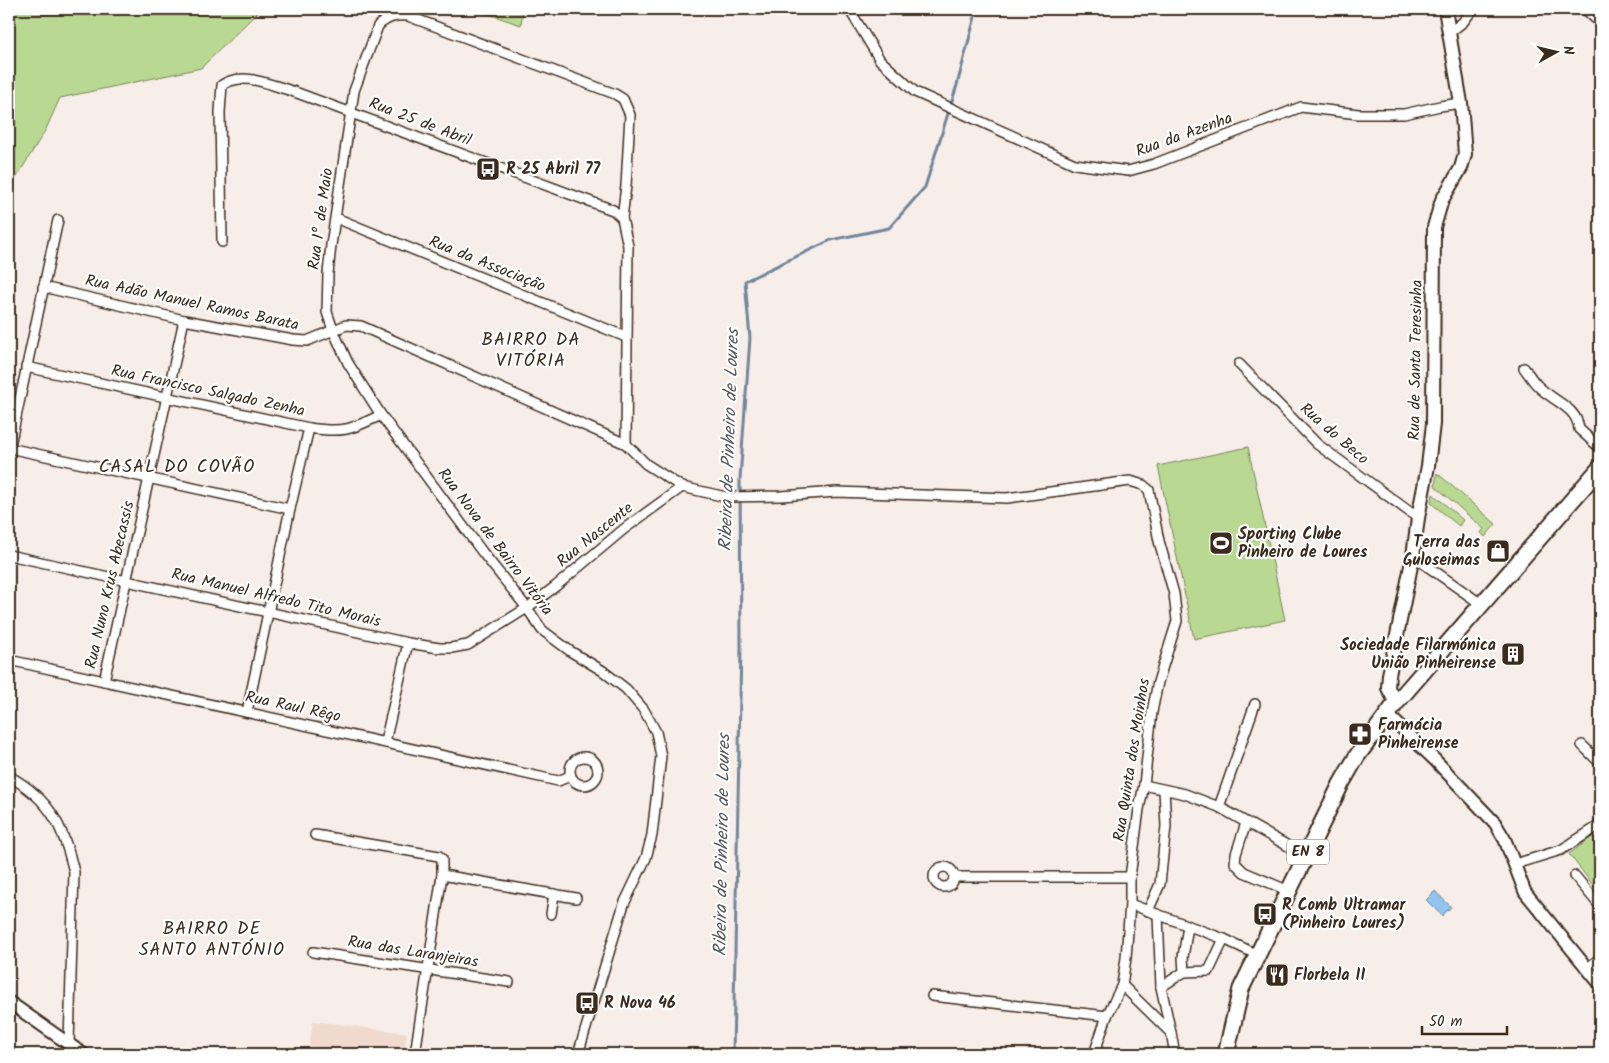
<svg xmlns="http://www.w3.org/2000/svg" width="1609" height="1063" viewBox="0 0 1609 1063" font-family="Kalam,sans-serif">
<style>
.built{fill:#f0dace}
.green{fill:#b9d992;stroke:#7a8258}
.water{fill:#93c3ef;stroke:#70869b}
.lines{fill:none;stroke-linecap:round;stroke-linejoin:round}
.stream{stroke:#70869b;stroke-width:3}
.minor-casing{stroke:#3b2a1e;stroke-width:12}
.tertiary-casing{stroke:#3b2a1e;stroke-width:15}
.secondary-casing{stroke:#3b2a1e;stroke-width:16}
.primary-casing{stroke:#3b2a1e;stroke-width:19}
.minor{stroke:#fff;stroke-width:9}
.tertiary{stroke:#fff;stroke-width:11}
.secondary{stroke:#fff;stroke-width:12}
.primary{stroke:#fff;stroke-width:15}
.labels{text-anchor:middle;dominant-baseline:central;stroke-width:4.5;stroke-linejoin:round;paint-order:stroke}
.shield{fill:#fff;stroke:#766a62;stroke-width:1}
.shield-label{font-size:15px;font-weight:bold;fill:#3b2a1e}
.street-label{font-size:16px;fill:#3b2a1e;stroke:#fff}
.poi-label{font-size:16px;font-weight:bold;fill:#3b2a1e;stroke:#fff;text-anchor:start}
.neighbourhood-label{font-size:18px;letter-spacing:1px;fill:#3b2a1e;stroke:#fff}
.water-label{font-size:18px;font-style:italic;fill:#55585d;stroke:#fff}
</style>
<rect width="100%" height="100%" fill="#f8eee9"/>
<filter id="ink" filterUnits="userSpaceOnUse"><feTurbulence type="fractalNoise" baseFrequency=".02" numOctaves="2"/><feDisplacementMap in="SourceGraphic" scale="10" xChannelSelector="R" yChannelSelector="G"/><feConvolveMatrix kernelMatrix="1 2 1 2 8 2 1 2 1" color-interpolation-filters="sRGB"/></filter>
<g filter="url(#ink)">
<path class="built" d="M 313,1021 L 407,1033 L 404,1054 L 317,1054 L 318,1049 L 309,1047 Z"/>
<g class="green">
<path d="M 9,9 L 261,9 L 201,68 L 60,98 L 46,129 L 12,185 L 9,186 Z"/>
<path d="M 473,9 L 523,9 L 521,25 Z"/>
<path d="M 1248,447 L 1285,620 L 1194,639 L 1158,466 Z"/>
<path d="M 1437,473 L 1496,524 L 1485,537 L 1481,533 L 1484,529 L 1435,486 Z"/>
<path d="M 1433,494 L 1463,520 L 1459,526 L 1431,503 Z"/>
<path d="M 1600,831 L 1600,894 L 1569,854 Z"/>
</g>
<path class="water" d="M 1435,891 L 1451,907 L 1442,916 L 1426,900 Z"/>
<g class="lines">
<path class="stream" d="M 733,1054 L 741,647 L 740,479 L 750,338 L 745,281 L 831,240 L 889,228 L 925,187 L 957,85 L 977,9"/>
<g class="minor-casing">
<g id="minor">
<path d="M 849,9 L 880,60 L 915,92 L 1075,164 L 1128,171 L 1154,164 L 1301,107 L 1358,114 L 1404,114 L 1440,106 L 1461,103"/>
<path d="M 1585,9 L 1600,23"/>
<path d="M 1449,33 L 1463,22 L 1473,9"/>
<path d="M 336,218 L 626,337"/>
<path d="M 222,242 L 220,112 L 222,85 C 243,71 270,85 292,91 L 613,210 L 622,218 L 628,246 L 626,444"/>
<path d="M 43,287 L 184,320 L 293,340 L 307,341 L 346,325 L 361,326 L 626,444 L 646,464 L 682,487 L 726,497 L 781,496 L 837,492 L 1007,498 L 1130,481 L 1143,485 L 1149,490 L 1159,541 L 1174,594 L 1177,621 L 1158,682 L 1152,712 L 1144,785 L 1139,809 L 1130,877 L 1130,904 L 1126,958 L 1122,985 L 1107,1016 L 1094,1054"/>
<path d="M 1239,364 L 1317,444 L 1418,518"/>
<path d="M 26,367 L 309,428 C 343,433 350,430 381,415"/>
<path d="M 1524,368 C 1529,374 1533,382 1539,387 C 1553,401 1577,407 1579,429 L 1600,448"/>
<path d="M 9,448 L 290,509"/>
<path d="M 9,450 L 58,220"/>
<path d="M 9,555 L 408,643 L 439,648 L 451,648 L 468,645 L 527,608 L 556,586 L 624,529 L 682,487"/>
<path d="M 1413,556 L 1481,604"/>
<path d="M 9,660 L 558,781 L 570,776"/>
<path d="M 104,681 L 184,320"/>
<path d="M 247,712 L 290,509 L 309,428"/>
<path d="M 385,742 L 408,643"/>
<path d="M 1582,745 L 1600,763"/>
<circle cx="584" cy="771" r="14"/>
<path d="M 9,776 C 51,800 63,826 74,872 L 69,1044"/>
<path d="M 1144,785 L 1185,794 L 1219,807 L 1306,856"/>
<path d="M 1219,807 L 1255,704"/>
<path d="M 1246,823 L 1236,854 L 1235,863 L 1244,872 L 1289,891"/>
<path d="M 315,835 L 439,856 L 442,859 L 442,875 L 576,898"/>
<path d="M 1515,864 L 1561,850 L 1597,827 L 1600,822"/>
<circle cx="944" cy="877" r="10"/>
<path d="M 1575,876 L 1600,906"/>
<path d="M 954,877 L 1130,877"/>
<path d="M 1130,904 L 1224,939 L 1258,955"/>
<path d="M 1148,911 L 1160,884 L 1166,826 L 1164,790"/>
<path d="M 551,914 L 554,894"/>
<path d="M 1158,915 L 1161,987 L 1171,1033"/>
<path d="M 313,952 L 509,982"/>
<path d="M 1587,969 L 1600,958"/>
<path d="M 1184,972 L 1209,971 L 1224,939"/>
<path d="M 1122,985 L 1171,1033 L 1175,1054"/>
<path d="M 1161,987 L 1184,972 L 1183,957 L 1188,926"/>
<path d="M 932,996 L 1107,1016"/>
<path d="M 415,1054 L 442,875"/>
<path d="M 578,1054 L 624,904 L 646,858 L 652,835 L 661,756 L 656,732 L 644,710 L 626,689 L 603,671 L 570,651 L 542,630 L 527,608 L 483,553 L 381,415 L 348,363 L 333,330 L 327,312 L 328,274 L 331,245 L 354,91 L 378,26 C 387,17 396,15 408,16 L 615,94 L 623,99 L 630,115 L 626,186 L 622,218"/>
</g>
</g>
<g class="tertiary-casing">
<g id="tertiary">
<path d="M 1387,714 L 1435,760 L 1495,823 L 1505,840 L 1525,892 L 1600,984"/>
<path d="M 9,1002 L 83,1054"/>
</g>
</g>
<g class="secondary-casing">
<path id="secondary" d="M 1396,703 L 1388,688 L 1389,675 L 1413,556 L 1418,518 L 1428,466 L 1433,424 L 1434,227 L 1442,200 L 1461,168 L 1465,154 L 1461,103 L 1445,9"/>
</g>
<g class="primary-casing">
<path id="primary" d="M 1226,1054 L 1241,989 L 1341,784 L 1357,756 L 1396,703 L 1600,468"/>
</g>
<use href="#minor" class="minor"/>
<use href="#tertiary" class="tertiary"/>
<use href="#secondary" class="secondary"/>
<use href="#primary" class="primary"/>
</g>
</g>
<defs>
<g id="bus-square" transform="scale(1.25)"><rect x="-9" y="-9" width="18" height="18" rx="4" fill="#3b2a1e" stroke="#fff"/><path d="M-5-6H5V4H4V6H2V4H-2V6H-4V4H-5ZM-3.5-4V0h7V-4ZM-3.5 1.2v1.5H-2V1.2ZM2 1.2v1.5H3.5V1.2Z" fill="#fff"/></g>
<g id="stadium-square" transform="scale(1.25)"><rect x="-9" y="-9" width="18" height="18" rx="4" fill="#3b2a1e" stroke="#fff"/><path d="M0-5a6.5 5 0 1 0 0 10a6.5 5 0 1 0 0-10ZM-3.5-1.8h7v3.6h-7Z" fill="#fff"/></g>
<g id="shop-square" transform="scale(1.25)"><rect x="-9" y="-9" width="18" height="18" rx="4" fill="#3b2a1e" stroke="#fff"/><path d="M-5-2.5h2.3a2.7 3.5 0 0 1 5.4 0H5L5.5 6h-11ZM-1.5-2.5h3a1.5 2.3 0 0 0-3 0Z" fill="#fff"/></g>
<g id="building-square" transform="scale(1.25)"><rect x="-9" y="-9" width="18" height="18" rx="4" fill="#3b2a1e" stroke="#fff"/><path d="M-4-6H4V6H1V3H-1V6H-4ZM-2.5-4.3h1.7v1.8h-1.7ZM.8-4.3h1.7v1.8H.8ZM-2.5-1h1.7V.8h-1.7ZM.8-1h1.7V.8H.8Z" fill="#fff"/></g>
<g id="pharmacy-square" transform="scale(1.25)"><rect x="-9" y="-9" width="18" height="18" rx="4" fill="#3b2a1e" stroke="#fff"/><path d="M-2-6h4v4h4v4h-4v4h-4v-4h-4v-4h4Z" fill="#fff"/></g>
<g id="restaurant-square" transform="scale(1.25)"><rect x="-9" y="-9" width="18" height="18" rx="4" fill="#3b2a1e" stroke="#fff"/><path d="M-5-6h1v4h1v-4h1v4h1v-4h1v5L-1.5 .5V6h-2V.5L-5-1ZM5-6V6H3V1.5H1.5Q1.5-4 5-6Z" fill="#fff"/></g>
</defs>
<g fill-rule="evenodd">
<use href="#bus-square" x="488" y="169"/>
<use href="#stadium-square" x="1221" y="543"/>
<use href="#shop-square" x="1498" y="551"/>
<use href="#building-square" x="1513" y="654"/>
<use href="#pharmacy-square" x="1360" y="734"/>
<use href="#bus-square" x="1265" y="914"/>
<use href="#restaurant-square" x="1277" y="975"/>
<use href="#bus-square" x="587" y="1003"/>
</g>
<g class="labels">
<rect class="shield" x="1287" y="839.5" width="42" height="25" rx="4"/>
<g class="shield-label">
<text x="1308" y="852">EN 8</text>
</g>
<g class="street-label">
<text transform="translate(420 122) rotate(21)">Rua 25 de Abril</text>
<text transform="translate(1184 135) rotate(-20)">Rua da Azenha</text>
<text transform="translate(321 219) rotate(-82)">Rua 1º de Maio</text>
<text transform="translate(487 264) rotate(22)">Rua da Associação</text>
<text transform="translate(192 303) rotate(12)">Rua Adão Manuel Ramos Barata</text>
<text transform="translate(1416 360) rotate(-89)">Rua de Santa Teresinha</text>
<text transform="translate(208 391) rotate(12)">Rua Francisco Salgado Zenha</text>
<text transform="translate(1334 434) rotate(41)">Rua do Beco</text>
<text transform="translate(595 535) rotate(-39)">Rua Nascente</text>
<text transform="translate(495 542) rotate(53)">Rua Nova de Bairro Vitória</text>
<text transform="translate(110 585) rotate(-77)">Rua Nuno Krus Abecassis</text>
<text transform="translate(276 598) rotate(13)">Rua Manuel Alfredo Tito Morais</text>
<text transform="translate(293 707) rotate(12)">Rua Raul Rêgo</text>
<text transform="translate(1132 760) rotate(-81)">Rua Quinta dos Moinhos</text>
<text transform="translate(413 952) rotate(9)">Rua das Laranjeiras</text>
</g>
<g class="poi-label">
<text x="506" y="169">R 25 Abril 77</text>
<text x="1238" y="534">Sporting Clube<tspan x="1238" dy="18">Pinheiro de Loures</tspan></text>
<text x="1480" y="542" text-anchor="end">Terra das<tspan x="1480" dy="18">Guloseimas</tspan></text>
<text x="1496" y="645" text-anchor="end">Sociedade Filarmónica<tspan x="1496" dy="18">União Pinheirense</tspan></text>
<text x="1378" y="725">Farmácia<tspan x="1378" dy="18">Pinheirense</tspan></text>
<text x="1282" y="905">R Comb Ultramar<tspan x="1282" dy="18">(Pinheiro Loures)</tspan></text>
<text x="1294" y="975">Florbela II</text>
<text x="604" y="1003">R Nova 46</text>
</g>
<g class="neighbourhood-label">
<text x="531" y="340">BAIRRO DA<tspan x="531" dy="21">VITÓRIA</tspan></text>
<text x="177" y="467">CASAL DO COVÃO</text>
<text x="212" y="929">BAIRRO DE<tspan x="212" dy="21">SANTO ANTÓNIO</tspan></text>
</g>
<g class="water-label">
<text transform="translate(730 440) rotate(-88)">Ribeira de Pinheiro de Loures</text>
<text transform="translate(723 845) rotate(-89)">Ribeira de Pinheiro de Loures</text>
</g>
</g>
<rect width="1609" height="1063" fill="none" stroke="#fff" stroke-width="30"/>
<rect x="15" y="15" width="1579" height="1033" fill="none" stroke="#3b2a1e" stroke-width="2" filter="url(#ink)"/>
<g transform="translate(1556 52) rotate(82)" stroke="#ffffff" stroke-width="4" paint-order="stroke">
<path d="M0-4L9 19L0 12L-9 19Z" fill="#3b2a1e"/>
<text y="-8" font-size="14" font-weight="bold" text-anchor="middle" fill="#3b2a1e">N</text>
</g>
<path d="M1422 1026v8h85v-8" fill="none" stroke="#3b2a1e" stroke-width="2.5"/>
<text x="1429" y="1026" font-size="15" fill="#3b2a1e" stroke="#ffffff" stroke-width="4" paint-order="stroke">50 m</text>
</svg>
